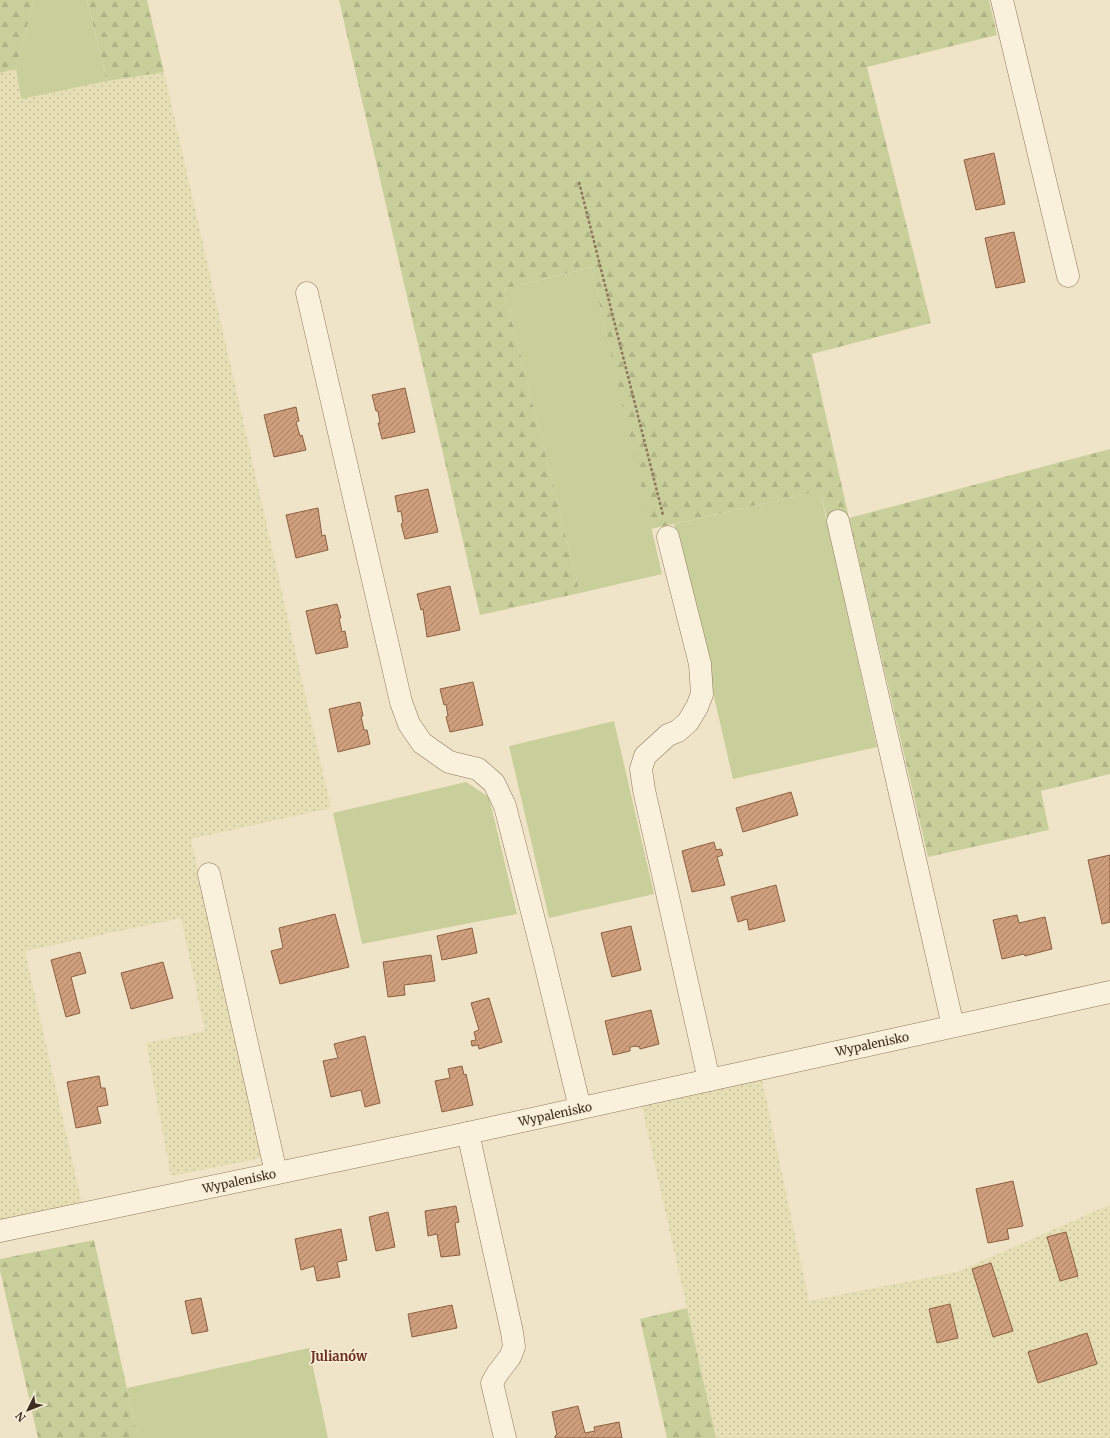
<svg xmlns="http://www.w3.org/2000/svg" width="1110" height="1438" viewBox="0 0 1110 1438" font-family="Merriweather,serif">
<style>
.farmland{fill:url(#farmland-dots)}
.green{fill:#c9cf9b}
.forest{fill:url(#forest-firs)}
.building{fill:url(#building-hatch);stroke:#8d5f41}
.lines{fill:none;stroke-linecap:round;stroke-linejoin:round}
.minor-casing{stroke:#8d765c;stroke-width:23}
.path{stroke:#8d765c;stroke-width:2.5;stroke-dasharray:3 2;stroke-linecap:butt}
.minor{stroke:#faf1dc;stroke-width:22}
.labels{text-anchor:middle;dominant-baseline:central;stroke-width:3;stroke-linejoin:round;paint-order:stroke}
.street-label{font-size:12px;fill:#3d2e20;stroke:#f7eed8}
.neighbourhood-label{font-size:13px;font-weight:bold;fill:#6b2e1e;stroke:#f7eed8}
</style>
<defs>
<pattern id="farmland-dots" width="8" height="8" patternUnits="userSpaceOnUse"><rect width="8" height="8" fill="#e6deb5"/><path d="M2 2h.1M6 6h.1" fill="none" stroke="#c6bf9b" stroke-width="1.8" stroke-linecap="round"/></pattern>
<pattern id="forest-firs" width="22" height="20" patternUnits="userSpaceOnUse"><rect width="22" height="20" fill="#c9cf9b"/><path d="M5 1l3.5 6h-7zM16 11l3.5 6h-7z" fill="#aeb285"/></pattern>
<pattern id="building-hatch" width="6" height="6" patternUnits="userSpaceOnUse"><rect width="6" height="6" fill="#cf9f7d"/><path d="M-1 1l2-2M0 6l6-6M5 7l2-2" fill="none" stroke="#a98266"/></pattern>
</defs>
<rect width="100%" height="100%" fill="#f0e4c8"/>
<g class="farmland">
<path d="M 16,69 L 21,99 L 106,77 L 164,72 L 331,808 L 191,839 L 262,1158 L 171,1176 L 146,1043 L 205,1031 L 181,918 L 25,951 L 82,1204 L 0,1222 L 0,73 Z"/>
<path d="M 762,1079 L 809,1301 L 957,1272 L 1109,1205 L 1110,1208 L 1110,1438 L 716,1438 L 641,1103 Z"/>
</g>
<g class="green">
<path d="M 34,0 L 87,0 L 107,81 L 21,99 L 16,69 Z"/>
<path d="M 591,267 L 662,574 L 580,593 L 504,289 Z"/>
<path d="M 820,491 L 877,747 L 733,779 L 674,524 Z"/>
<path d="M 614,721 L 654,894 L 549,918 L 509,746 Z"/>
<path d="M 466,782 L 489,797 L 517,914 L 362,944 L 333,813 Z"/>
<path d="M 309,1348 L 328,1438 L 138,1438 L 127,1388 Z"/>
</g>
<g class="forest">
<path d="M 0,0 L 34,0 L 16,69 L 0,73 Z"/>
<path d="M 87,0 L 147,0 L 164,72 L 107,81 Z"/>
<path d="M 339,0 L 989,0 L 997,35 L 867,67 L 931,323 L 812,354 L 849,518 L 1110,449 L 1110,774 L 1041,791 L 1049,830 L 928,857 L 849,518 L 828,523 L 820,491 L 651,529 L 591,267 L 504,289 L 580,593 L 480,615 Z"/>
<path d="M 94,1240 L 138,1438 L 38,1438 L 0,1270 L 0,1259 Z"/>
<path d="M 687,1308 L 716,1438 L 667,1438 L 640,1319 Z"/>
</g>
<g class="building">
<path d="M 994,153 L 1005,204 L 976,210 L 964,160 Z"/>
<path d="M 1014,232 L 1025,282 L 996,288 L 985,238 Z"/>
<path d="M 405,388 L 415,432 L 382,439 L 378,423 L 380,423 L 378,411 L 376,411 L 372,395 Z"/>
<path d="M 296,407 L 299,421 L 296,422 L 300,436 L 302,435 L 306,450 L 274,457 L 264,415 Z"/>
<path d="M 428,489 L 438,532 L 405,539 L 401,524 L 403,523 L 401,511 L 398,512 L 395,496 Z"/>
<path d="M 318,508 L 322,536 L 325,535 L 328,550 L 296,558 L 286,515 Z"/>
<path d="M 450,586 L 460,630 L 427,637 L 423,609 L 421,610 L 417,594 Z"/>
<path d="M 337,604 L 341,618 L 339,618 L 342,632 L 345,631 L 348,647 L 316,654 L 306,611 Z"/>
<path d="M 473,682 L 483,725 L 450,732 L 446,717 L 448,716 L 446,704 L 444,705 L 440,689 Z"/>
<path d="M 360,702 L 363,716 L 361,716 L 364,730 L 367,730 L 370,744 L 338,752 L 329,709 Z"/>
<path d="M 791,792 L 798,815 L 743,832 L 736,808 Z"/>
<path d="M 714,842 L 716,850 L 721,849 L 723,855 L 717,857 L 725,885 L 692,892 L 682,851 Z"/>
<path d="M 1110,855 L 1110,922 L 1102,924 L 1088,860 Z"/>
<path d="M 776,885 L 785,921 L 749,930 L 747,919 L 738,922 L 731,897 Z"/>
<path d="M 335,914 L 349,967 L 280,984 L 271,951 L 283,948 L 279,928 Z"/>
<path d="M 1017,915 L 1019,923 L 1045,917 L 1052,949 L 1025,956 L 1024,954 L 1002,959 L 993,920 Z"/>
<path d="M 631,926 L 641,970 L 612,977 L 601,933 Z"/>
<path d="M 472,928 L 477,953 L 442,960 L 437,936 Z"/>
<path d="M 80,952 L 86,973 L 71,977 L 80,1013 L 66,1017 L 51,960 Z"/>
<path d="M 431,955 L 435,981 L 404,985 L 405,995 L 388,997 L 383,962 Z"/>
<path d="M 163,962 L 173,998 L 131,1009 L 121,973 Z"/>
<path d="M 489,998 L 502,1042 L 479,1049 L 478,1045 L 472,1046 L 471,1041 L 476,1040 L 474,1032 L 479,1030 L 471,1003 Z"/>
<path d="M 651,1010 L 659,1044 L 640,1049 L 639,1046 L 637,1047 L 637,1046 L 630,1047 L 630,1051 L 613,1055 L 605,1021 Z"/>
<path d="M 365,1036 L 380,1103 L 365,1107 L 361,1090 L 331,1097 L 323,1061 L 338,1058 L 334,1044 Z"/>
<path d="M 462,1066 L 464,1075 L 466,1074 L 473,1105 L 442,1112 L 435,1081 L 450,1078 L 448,1069 Z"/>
<path d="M 99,1076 L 101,1088 L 105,1088 L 108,1105 L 97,1107 L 101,1123 L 76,1128 L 67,1082 Z"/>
<path d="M 1013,1181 L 1023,1226 L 1007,1229 L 1009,1239 L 988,1243 L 976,1189 Z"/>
<path d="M 456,1206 L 459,1222 L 455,1223 L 460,1255 L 441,1257 L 437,1234 L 428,1236 L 425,1211 Z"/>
<path d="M 388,1212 L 395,1247 L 376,1251 L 369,1217 Z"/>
<path d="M 341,1229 L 347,1260 L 337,1262 L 340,1277 L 317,1281 L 314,1266 L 301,1270 L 295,1239 Z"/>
<path d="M 1066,1232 L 1078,1276 L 1060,1281 L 1047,1237 Z"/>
<path d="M 991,1263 L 1013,1331 L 993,1337 L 972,1269 Z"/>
<path d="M 201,1298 L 208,1331 L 192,1334 L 185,1301 Z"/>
<path d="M 950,1304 L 958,1338 L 937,1343 L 929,1309 Z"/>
<path d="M 452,1305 L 457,1328 L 412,1337 L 408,1314 Z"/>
<path d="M 1087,1333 L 1097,1364 L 1038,1383 L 1028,1352 Z"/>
<path d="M 578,1406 L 585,1433 L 595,1431 L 594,1427 L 619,1422 L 622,1438 L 555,1438 L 555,1436 L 557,1435 L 552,1412 Z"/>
</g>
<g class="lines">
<g class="minor-casing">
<g id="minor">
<path d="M 1002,0 L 1068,276"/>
<path d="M 307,293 L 401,702 L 409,724 L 422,743 L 449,762 L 478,769 L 494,783 L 505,806 L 543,955 L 580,1108"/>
<path d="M 838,521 L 953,1026"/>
<path d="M 668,537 L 700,664 L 702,694 L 697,707 L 688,722 L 678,731 L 668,735 L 645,756 L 641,769 L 644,790 L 709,1080"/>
<path d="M 209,874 L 276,1173"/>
<path d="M 468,1133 L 512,1332 L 514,1347 L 510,1357 L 497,1374 L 492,1383 L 505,1438"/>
<path d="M 0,1231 L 445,1138 L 1110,992"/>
</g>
</g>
<path class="path" d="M 579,182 L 663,515"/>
<use href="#minor" class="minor"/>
</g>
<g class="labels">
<g class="street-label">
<text transform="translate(872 1044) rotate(-12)">Wypalenisko</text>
<text transform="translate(555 1114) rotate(-12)">Wypalenisko</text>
<text transform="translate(239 1181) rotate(-12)">Wypalenisko</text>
</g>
<g class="neighbourhood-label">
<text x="339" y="1356">Julianów</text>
</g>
</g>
<g transform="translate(28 1410) rotate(227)" stroke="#f7eed8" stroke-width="3" paint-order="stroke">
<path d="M0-3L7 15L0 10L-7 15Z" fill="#3d2e20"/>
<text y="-6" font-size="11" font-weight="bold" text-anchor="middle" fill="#3d2e20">N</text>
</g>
</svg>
